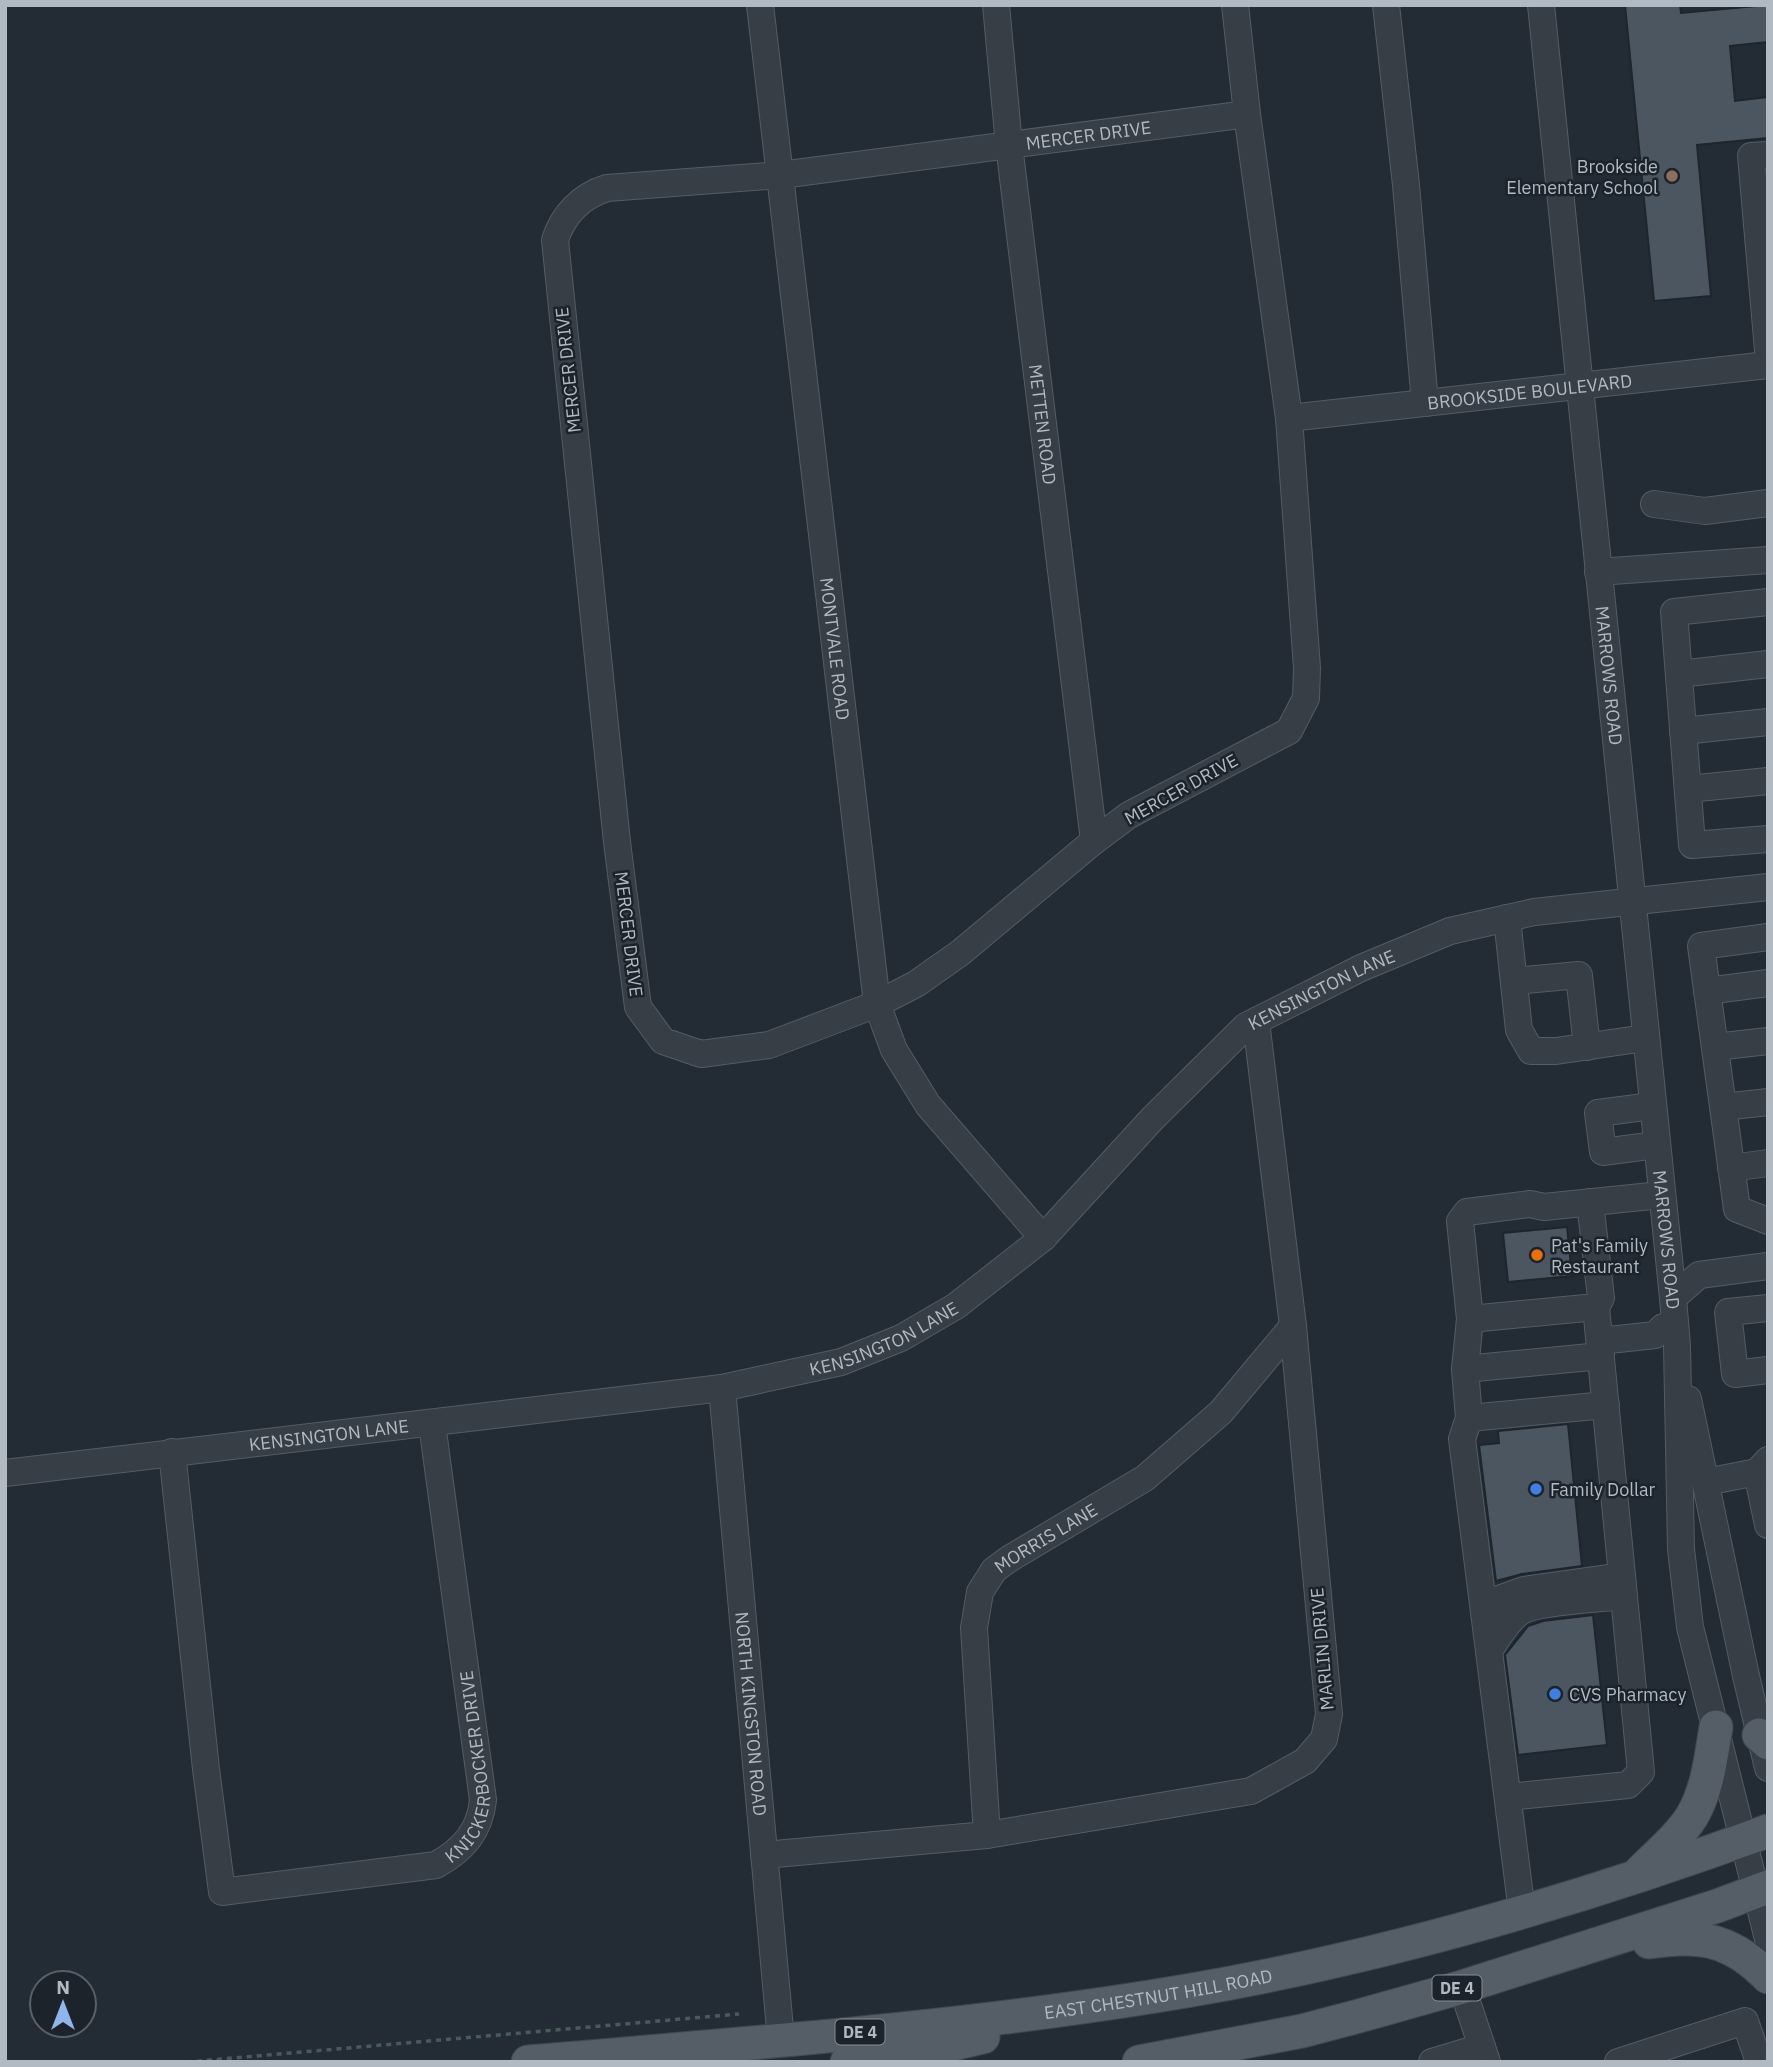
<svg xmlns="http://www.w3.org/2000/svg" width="1773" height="2067" viewBox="0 0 1773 2067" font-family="'IBM Plex Sans',sans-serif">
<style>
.building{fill:#4c5661;stroke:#1e252d;stroke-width:2}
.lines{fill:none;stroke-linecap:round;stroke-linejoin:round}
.minor-casing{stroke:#545c64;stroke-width:28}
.major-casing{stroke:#404750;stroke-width:35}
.path{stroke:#4a595b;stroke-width:3.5;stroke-dasharray:5 5;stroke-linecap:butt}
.minor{stroke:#373e46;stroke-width:26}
.major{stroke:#555d66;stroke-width:33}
.education-dot{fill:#8d6e63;stroke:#1c232b;stroke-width:2.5}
.food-dot{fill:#e8710a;stroke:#1c232b;stroke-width:2.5}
.shop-dot{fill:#3f7fe0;stroke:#1c232b;stroke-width:2.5}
.labels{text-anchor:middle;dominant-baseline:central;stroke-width:5;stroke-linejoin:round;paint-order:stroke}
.shield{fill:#1c232b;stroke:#848c95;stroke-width:2}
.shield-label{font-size:16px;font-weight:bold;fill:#b1b9c3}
.street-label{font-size:18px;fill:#b1b9c3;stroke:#1c232b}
.poi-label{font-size:18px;fill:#b1b9c3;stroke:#1c232b;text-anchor:start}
</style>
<rect width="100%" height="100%" fill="#232c35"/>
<g class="building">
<path d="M 1625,5 L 1680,5 L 1681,13 L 1768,5 L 1768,42 L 1730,46 L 1735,101 L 1768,97 L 1768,138 L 1697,145 L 1711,296 L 1654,301 Z"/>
<path d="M 1567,1227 L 1572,1276 L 1508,1282 L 1503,1233 Z"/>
<path d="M 1568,1424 L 1582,1566 L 1522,1574 L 1496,1581 L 1479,1445 L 1499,1443 L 1498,1431 Z"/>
<path d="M 1593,1615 L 1607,1745 L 1518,1755 L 1505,1655 L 1528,1626 L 1543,1621 Z"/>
</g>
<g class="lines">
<g class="minor-casing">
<g id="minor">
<path id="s1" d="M 760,5 L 877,1004 L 894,1050 L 928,1105 L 1043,1238"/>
<path id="s2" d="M 996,5 L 1009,145 L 1094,841"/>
<path id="s3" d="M 1235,5 L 1247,114 L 1289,418 L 1307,668 L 1306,698 L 1289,731 L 1129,815 L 1094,841 L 960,953 L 916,984 L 877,1004 L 769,1045 L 701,1054 L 663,1041 L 638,1007 L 617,842 L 555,240 C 563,215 581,196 607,188 L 781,175 L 1247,114"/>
<path d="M 1386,5 L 1406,185 L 1425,403"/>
<path id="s4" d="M 1541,5 L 1673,1298 L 1677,1346 L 1681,1549 L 1690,1627 L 1768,1939"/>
<path d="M 1768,155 L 1751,156 L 1768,350"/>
<path id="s5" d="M 1289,418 L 1768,365"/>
<path d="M 1654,504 L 1705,511 L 1768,503"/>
<path d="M 1598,572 L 1768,560"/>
<path d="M 1768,602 L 1674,612 L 1692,845 L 1768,839"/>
<path d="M 1679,674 L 1768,664"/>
<path d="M 1683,731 L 1768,722"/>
<path d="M 1688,789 L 1768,781"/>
<path d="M 1507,918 L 1519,1030 L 1531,1051 L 1556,1051 L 1645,1038"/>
<path d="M 1768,937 L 1701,946 L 1737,1209 L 1768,1221"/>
<path d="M 1514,981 L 1579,975 L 1587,1047"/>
<path d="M 1707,991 L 1768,983"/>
<path d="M 1715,1047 L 1768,1041"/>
<path d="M 1652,1106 L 1598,1113 L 1603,1152 L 1656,1145"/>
<path d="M 1723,1107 L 1768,1102"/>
<path d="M 1731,1168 L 1768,1163"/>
<path d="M 1673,1298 L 1699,1275 L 1768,1266"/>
<path d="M 1768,1308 L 1728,1312 L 1735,1374 L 1768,1370"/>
<path d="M 1470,1319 L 1460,1221 L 1467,1212 L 1530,1204 L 1544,1207 L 1661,1195"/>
<path d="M 1599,1333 L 1609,1340 L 1655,1335 L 1663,1327 L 1675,1325"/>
<path d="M 1465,1369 L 1470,1319 L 1596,1307 L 1601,1298 L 1590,1202"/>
<path id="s6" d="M 722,1388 L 781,2040"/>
<path d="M 1688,1399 L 1746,1676 L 1768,1768"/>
<path d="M 1469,1418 L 1606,1405"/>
<path id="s7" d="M 172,1452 L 206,1769 L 222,1892 L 436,1865 C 463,1850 480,1831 483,1800 L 432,1424"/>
<path d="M 1768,1460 L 1757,1472 L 1768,1525"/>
<path id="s8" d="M 5,1473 L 722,1388 L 841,1362 L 901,1338 L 956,1306 L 1043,1238 L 1153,1118 L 1246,1026 L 1256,1021 L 1361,968 L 1450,931 L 1534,912 L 1768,887"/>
<path d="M 1706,1482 L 1757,1472"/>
<path d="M 1484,1612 L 1462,1439 L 1469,1418 L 1465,1369 L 1601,1356"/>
<path d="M 1489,1651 C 1498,1638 1507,1621 1520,1612 C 1536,1601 1602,1599 1624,1596"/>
<path d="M 1508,1797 L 1628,1785 L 1641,1772 L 1596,1307"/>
<path id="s9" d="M 987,1835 L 974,1628 L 980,1592 L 994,1570 L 1009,1559 L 1145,1478 L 1221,1412 L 1293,1326"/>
<path d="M 764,1855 L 987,1835 L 1251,1791 L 1305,1761 L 1324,1739 L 1329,1714 L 1293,1326 L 1256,1021"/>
<path d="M 1522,1912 L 1484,1612 L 1499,1599 L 1524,1590 L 1622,1576"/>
<path d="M 1462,1987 L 1487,2062"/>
<path d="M 1432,2062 L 1482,2047"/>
<path d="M 1618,2062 L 1745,2021 L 1759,2062"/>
</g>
</g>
<g class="major-casing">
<g id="major">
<path d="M 1759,1735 L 1768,1743"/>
<path d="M 1640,1872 C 1658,1854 1679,1837 1692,1816 C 1708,1789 1711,1757 1716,1727"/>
<path d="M 1649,1942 C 1699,1934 1731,1939 1768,1977"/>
<path id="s10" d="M 528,2062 C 748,2043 969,2028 1186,1991 C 1385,1957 1579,1900 1768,1831"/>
<path d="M 847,2062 L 915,2053 L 983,2037"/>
<path d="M 1139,2062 L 1302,2031 L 1359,2016 L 1462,1987 L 1717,1906 L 1768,1887"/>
</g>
</g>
<path class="path" d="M 187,2062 L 739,2014"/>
<use href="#minor" class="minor"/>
<use href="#major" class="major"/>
</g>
<circle class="education-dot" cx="1672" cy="176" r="7"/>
<circle class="food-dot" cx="1537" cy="1255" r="7"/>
<g class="shop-dot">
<circle cx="1536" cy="1489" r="7"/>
<circle cx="1555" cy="1694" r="7"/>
</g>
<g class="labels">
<g class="shield">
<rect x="1432.5" y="1975.5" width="49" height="25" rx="5"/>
<rect x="835.5" y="2019.5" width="49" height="25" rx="5"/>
</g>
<g class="shield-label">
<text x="1457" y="1988">DE 4</text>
<text x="860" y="2032">DE 4</text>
</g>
<g class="street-label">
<text stroke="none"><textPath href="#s3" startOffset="2830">MERCER DRIVE</textPath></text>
<text transform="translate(568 370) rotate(-96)">MERCER DRIVE</text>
<text stroke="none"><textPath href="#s5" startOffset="242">BROOKSIDE BOULEVARD</textPath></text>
<text stroke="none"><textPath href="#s2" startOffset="422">METTEN ROAD</textPath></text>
<text stroke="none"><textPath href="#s1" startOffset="648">MONTVALE ROAD</textPath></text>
<text stroke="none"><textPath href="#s4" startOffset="674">MARROWS ROAD</textPath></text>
<text transform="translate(1181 789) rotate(-29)">MERCER DRIVE</text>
<text transform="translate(629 934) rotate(83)">MERCER DRIVE</text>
<text stroke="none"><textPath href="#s8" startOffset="1460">KENSINGTON LANE</textPath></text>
<text stroke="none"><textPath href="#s4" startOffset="1241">MARROWS ROAD</textPath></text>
<text stroke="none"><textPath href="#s8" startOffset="892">KENSINGTON LANE</textPath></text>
<text stroke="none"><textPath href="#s8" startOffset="326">KENSINGTON LANE</textPath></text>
<text stroke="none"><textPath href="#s9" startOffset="331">MORRIS LANE</textPath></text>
<text transform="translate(1322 1649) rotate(-95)">MARLIN DRIVE</text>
<text stroke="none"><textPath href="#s6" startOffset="327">NORTH KINGSTON ROAD</textPath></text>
<text stroke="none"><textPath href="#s7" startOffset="772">KNICKERBOCKER DRIVE</textPath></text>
<text stroke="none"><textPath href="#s10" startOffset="634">EAST CHESTNUT HILL ROAD</textPath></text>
</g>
<g class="poi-label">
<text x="1658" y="166" text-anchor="end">Brookside<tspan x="1658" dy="21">Elementary School</tspan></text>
<text x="1551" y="1245">Pat's Family<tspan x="1551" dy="21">Restaurant</tspan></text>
<text x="1550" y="1489">Family Dollar</text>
<text x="1569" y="1694">CVS Pharmacy</text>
</g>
</g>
<rect width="1773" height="2067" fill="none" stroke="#b1b9c3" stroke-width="14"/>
<g transform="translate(63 2004)"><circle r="33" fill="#1c232b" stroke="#585f68" stroke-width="2"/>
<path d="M0-5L12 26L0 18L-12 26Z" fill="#8fb5ea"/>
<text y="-10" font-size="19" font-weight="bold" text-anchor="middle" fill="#b1b9c3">N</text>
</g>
</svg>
